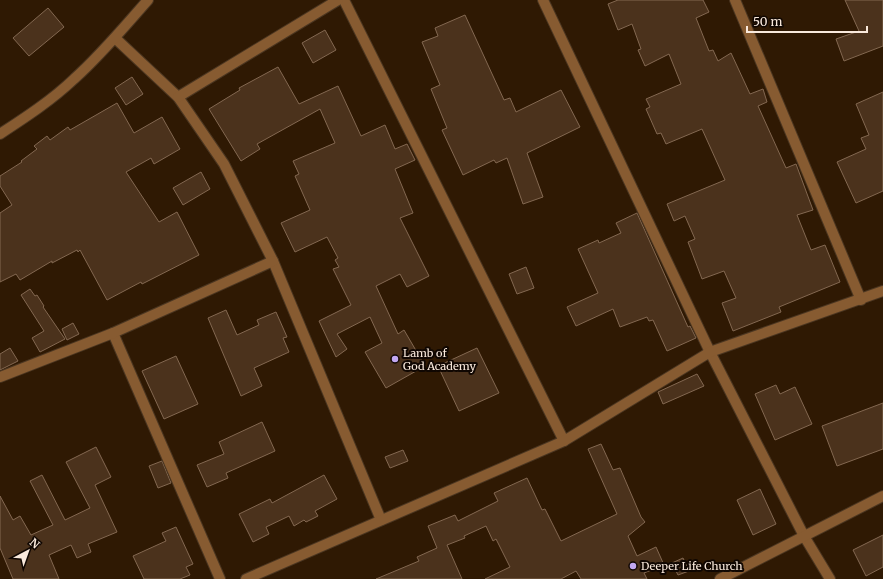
<svg xmlns="http://www.w3.org/2000/svg" width="883" height="579" viewBox="0 0 883 579" font-family="Merriweather,serif">
<style>
.building{fill:#4b321c;stroke:#836851}
.lines{fill:none;stroke-linecap:round;stroke-linejoin:round}
.minor-casing{stroke:#4b3621;stroke-width:12}
.minor{stroke:#875b31;stroke-width:10}
.poi-dot{fill:#c2a8f2;stroke:#100702;stroke-width:1.5}
.labels{text-anchor:middle;dominant-baseline:central;stroke-width:4;stroke-linejoin:round;paint-order:stroke}
.poi-label{font-size:11px;fill:#f9e9dc;stroke:#100702;text-anchor:start}
</style>
<rect width="100%" height="100%" fill="#2f1903"/>
<g class="building">
<path d="M 618,0 L 703,0 L 709,12 L 696,18 L 709,51 L 713,50 L 718,61 L 731,53 L 750,94 L 763,89 L 767,102 L 758,106 L 786,168 L 796,164 L 813,210 L 797,215 L 811,250 L 825,245 L 840,282 L 779,307 L 781,312 L 733,331 L 722,303 L 736,298 L 724,271 L 702,279 L 688,242 L 695,239 L 685,216 L 674,221 L 667,204 L 725,180 L 702,129 L 666,144 L 661,133 L 657,134 L 646,109 L 650,107 L 646,99 L 681,84 L 669,54 L 645,66 L 638,50 L 641,49 L 632,24 L 618,30 L 608,4 Z"/>
<path d="M 845,0 L 883,0 L 883,46 L 844,61 L 836,39 L 859,31 Z"/>
<path d="M 48,8 L 64,27 L 29,56 L 13,38 Z"/>
<path d="M 465,15 L 504,100 L 510,98 L 516,112 L 561,90 L 580,127 L 527,153 L 543,197 L 523,204 L 507,158 L 496,163 L 494,160 L 463,175 L 442,130 L 447,128 L 431,89 L 440,85 L 422,42 L 438,36 L 435,28 Z"/>
<path d="M 325,30 L 336,50 L 313,63 L 302,43 Z"/>
<path d="M 278,67 L 299,104 L 338,86 L 361,136 L 385,125 L 395,149 L 407,144 L 415,160 L 395,169 L 413,213 L 400,218 L 429,276 L 407,287 L 400,274 L 376,286 L 398,334 L 404,330 L 425,366 L 386,388 L 365,352 L 382,343 L 370,317 L 337,334 L 347,349 L 336,357 L 319,321 L 351,305 L 333,269 L 339,267 L 335,260 L 338,258 L 327,237 L 295,252 L 281,223 L 310,210 L 295,176 L 299,174 L 293,161 L 335,143 L 320,109 L 257,144 L 260,149 L 241,161 L 209,109 L 240,90 L 239,88 Z"/>
<path d="M 132,77 L 143,94 L 126,105 L 115,88 Z"/>
<path d="M 883,92 L 883,191 L 856,203 L 837,162 L 866,149 L 861,138 L 869,135 L 856,104 Z"/>
<path d="M 117,103 L 134,133 L 162,117 L 180,149 L 154,164 L 151,158 L 126,172 L 159,222 L 177,212 L 199,255 L 142,284 L 141,282 L 107,300 L 80,250 L 78,252 L 77,250 L 52,263 L 52,261 L 20,280 L 16,274 L 0,282 L 0,213 L 12,205 L 0,186 L 0,176 L 22,162 L 21,161 L 37,149 L 34,146 L 47,136 L 50,140 L 68,127 L 70,130 Z"/>
<path d="M 201,172 L 210,189 L 183,205 L 173,188 Z"/>
<path d="M 637,213 L 688,327 L 690,326 L 696,338 L 667,351 L 653,320 L 649,321 L 647,317 L 620,327 L 613,309 L 576,326 L 567,307 L 598,293 L 578,249 L 598,240 L 599,243 L 621,233 L 616,223 Z"/>
<path d="M 526,267 L 534,288 L 517,294 L 509,274 Z"/>
<path d="M 30,289 L 35,296 L 37,295 L 44,306 L 43,307 L 65,339 L 40,352 L 32,338 L 44,331 L 21,295 Z"/>
<path d="M 226,310 L 237,335 L 259,325 L 257,320 L 276,312 L 287,337 L 283,338 L 289,352 L 254,368 L 262,386 L 241,396 L 208,318 Z"/>
<path d="M 73,323 L 79,334 L 67,340 L 62,329 Z"/>
<path d="M 10,348 L 18,361 L 0,370 L 0,354 Z"/>
<path d="M 477,348 L 499,393 L 459,411 L 438,366 Z"/>
<path d="M 176,356 L 198,404 L 164,419 L 142,371 Z"/>
<path d="M 697,374 L 704,386 L 663,404 L 658,392 Z"/>
<path d="M 776,385 L 780,394 L 795,387 L 812,424 L 775,440 L 755,394 Z"/>
<path d="M 883,403 L 883,449 L 837,466 L 822,426 Z"/>
<path d="M 262,422 L 275,451 L 226,473 L 228,478 L 207,487 L 197,465 L 224,454 L 219,442 Z"/>
<path d="M 601,444 L 613,470 L 620,468 L 641,517 L 645,522 L 628,536 L 637,556 L 656,547 L 664,565 L 644,573 L 647,579 L 581,579 L 576,571 L 561,579 L 485,579 L 510,567 L 496,539 L 493,541 L 486,526 L 464,536 L 465,538 L 447,545 L 462,579 L 376,579 L 419,561 L 417,557 L 437,548 L 428,526 L 455,515 L 458,521 L 498,501 L 494,493 L 527,478 L 542,510 L 545,509 L 561,541 L 617,514 L 588,449 Z"/>
<path d="M 96,447 L 111,477 L 95,485 L 117,532 L 88,544 L 91,552 L 77,558 L 71,545 L 49,555 L 59,579 L 13,579 L 0,548 L 0,496 L 13,520 L 20,516 L 31,535 L 53,525 L 30,481 L 42,475 L 65,520 L 90,508 L 66,462 Z"/>
<path d="M 403,450 L 408,461 L 390,468 L 385,457 Z"/>
<path d="M 162,461 L 171,483 L 158,488 L 149,466 Z"/>
<path d="M 324,475 L 337,499 L 315,511 L 318,516 L 306,522 L 304,520 L 294,526 L 289,516 L 266,527 L 269,534 L 253,542 L 239,514 L 270,499 L 272,503 Z"/>
<path d="M 760,489 L 776,524 L 753,535 L 737,500 Z"/>
<path d="M 176,527 L 193,564 L 186,567 L 190,575 L 180,579 L 144,579 L 133,556 L 166,541 L 162,533 Z"/>
<path d="M 883,535 L 883,567 L 866,576 L 853,550 Z"/>
<path d="M 683,558 L 689,571 L 678,575 L 672,563 Z"/>
</g>
<g class="lines">
<g class="minor-casing">
<g id="minor">
<path d="M 344,0 L 564,441"/>
<path d="M 543,0 L 710,352 L 804,536 L 830,579"/>
<path d="M 735,0 L 861,300"/>
<path d="M 115,38 L 178,97 L 224,164 L 273,261 L 381,520"/>
<path d="M 178,97 L 338,0"/>
<path d="M 0,134 C 26,117 52,100 74,79 C 101,55 124,27 148,0"/>
<path d="M 113,333 L 220,579"/>
<path d="M 0,377 L 113,333 L 273,261"/>
<path d="M 246,579 L 564,441 L 710,352 L 883,291"/>
<path d="M 720,579 L 883,496"/>
</g>
</g>
<use href="#minor" class="minor"/>
</g>
<g class="poi-dot">
<circle cx="395" cy="359" r="4"/>
<circle cx="633" cy="566" r="4"/>
</g>
<g class="labels">
<g class="poi-label">
<text x="403" y="353">Lamb of<tspan x="403" dy="13">God Academy</tspan></text>
<text x="641" y="566">Deeper Life Church</text>
</g>
</g>
<g transform="translate(28 551) rotate(41)" stroke="#100702" stroke-width="3" paint-order="stroke">
<path d="M0-3L7 15L0 10L-7 15Z" fill="#f9e9dc"/>
<text y="-6" font-size="11" font-weight="bold" text-anchor="middle" fill="#f9e9dc">N</text>
</g>
<path d="M747 26v6h120v-6" fill="none" stroke="#f9e9dc" stroke-width="2"/>
<text x="753" y="26" font-size="12" fill="#f9e9dc" stroke="#100702" stroke-width="3" paint-order="stroke">50 m</text>
</svg>
